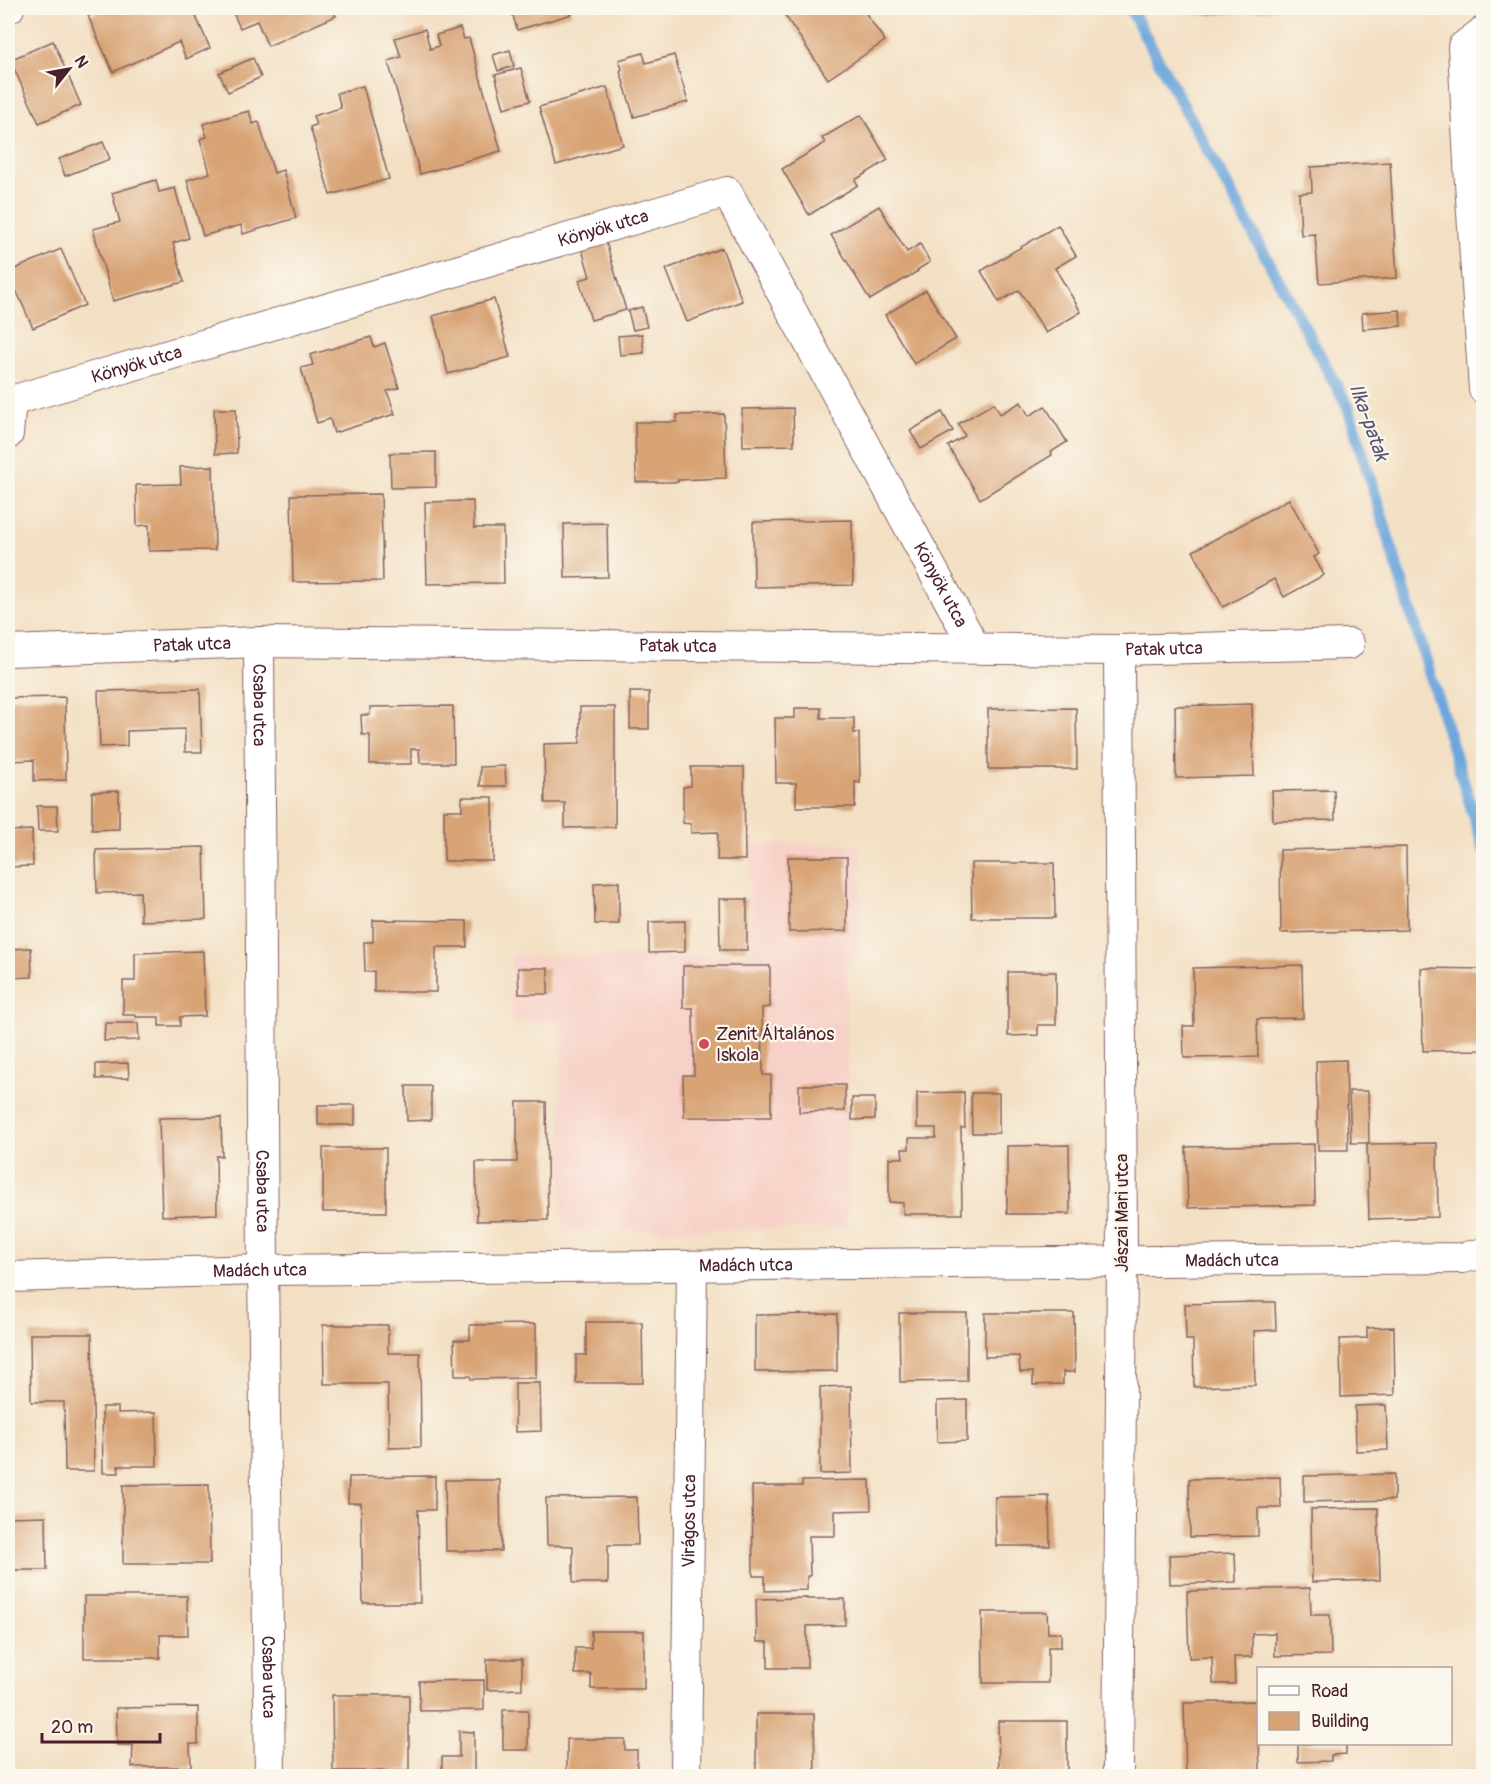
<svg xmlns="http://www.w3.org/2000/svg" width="1491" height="1784" viewBox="0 0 1491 1784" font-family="Pangolin,sans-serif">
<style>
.built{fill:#f7d1c7}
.water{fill:#6ca6dc;stroke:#5b6284;stroke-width:1.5}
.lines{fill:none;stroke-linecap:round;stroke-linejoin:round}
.stream{stroke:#6ca6dc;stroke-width:12}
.building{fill:#d8a374}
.minor-casing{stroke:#856361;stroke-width:32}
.minor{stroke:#fff;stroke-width:30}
.poi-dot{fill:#d1495b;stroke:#fbf7ec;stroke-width:2}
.labels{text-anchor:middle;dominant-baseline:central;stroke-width:4.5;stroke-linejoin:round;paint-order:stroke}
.street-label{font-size:18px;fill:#4a1f2b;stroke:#fbf7ec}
.poi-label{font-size:18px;fill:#4a1f2b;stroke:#fbf7ec;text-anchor:start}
.water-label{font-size:20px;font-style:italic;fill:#585572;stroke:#fbf7ec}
</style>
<rect width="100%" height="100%" fill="#fbf7ec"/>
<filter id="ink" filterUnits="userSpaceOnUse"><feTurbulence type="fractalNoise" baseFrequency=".0167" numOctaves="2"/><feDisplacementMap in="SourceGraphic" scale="12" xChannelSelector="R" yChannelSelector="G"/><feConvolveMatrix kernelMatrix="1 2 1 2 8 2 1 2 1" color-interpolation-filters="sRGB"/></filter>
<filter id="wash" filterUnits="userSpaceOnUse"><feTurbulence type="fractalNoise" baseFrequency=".008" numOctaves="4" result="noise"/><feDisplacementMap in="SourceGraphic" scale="24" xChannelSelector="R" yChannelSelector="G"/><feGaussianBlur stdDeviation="1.35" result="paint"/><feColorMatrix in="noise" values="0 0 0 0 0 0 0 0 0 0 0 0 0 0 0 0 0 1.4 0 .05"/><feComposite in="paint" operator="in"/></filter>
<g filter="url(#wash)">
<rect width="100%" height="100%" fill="#f3e0c4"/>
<path class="built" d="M 750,844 L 861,844 L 861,956 L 847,957 L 848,1228 L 562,1232 L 561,1021 L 512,1021 L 511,956 L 749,956 Z"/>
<path class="water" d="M 1191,8 L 1275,8 L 1208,14 L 1193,12 Z"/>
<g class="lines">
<path class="stream" d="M 1130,8 L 1348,407 L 1484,849"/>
</g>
<g id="blocks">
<g class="building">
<path d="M 107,8 L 192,8 L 210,48 L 186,59 L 179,42 L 113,72 L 88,16 Z"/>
<path d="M 231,8 L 332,8 L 336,16 L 268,46 L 257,21 L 240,28 Z"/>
<path d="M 511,8 L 570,8 L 572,14 L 517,30 Z"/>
<path d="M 780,8 L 862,8 L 885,41 L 828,79 Z"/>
<path d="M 460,28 L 464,39 L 469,38 L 501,151 L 420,174 L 388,61 L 401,57 L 395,38 L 425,29 L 430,49 L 439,46 L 436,35 Z"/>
<path d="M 53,41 L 81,105 L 39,123 L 10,60 Z"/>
<path d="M 510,50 L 514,66 L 498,71 L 493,55 Z"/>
<path d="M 643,53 L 646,63 L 674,55 L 688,102 L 634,117 L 620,71 L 622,69 L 619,60 Z"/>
<path d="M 253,58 L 261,77 L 228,92 L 219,73 Z"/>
<path d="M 521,68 L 530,101 L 504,108 L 495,75 Z"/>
<path d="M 363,86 L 389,179 L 330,195 L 310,127 L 316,125 L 313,116 L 341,108 L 337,93 Z"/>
<path d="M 607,87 L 623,145 L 556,165 L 539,107 Z"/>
<path d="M 249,111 L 253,124 L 259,122 L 274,173 L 283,170 L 296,218 L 243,234 L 241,225 L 203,236 L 187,180 L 210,173 L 200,139 L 207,137 L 203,124 Z"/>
<path d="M 861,115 L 888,160 L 855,180 L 858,185 L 809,215 L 782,169 L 825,143 L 822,138 Z"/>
<path d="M 103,142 L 110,159 L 65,176 L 59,159 Z"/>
<path d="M 1390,162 L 1397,278 L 1319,283 L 1315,234 L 1301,235 L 1299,193 L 1312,192 L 1311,167 Z"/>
<path d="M 156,180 L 159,192 L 175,188 L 189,238 L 173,243 L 184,282 L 113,301 L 93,229 L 120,222 L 112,193 Z"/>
<path d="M 879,206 L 907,252 L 920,244 L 930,262 L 917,270 L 918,271 L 870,300 L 831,235 Z"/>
<path d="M 1058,225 L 1076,256 L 1055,268 L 1081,312 L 1046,333 L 1019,290 L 999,302 L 981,271 Z"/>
<path d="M 605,239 L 626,310 L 591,320 L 579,280 L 590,277 L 581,246 Z"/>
<path d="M 722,248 L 742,301 L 687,322 L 666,269 Z"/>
<path d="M 61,249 L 85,305 L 33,328 L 8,272 Z"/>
<path d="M 926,290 L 956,339 L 914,364 L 885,315 Z"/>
<path d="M 494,299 L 510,357 L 448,374 L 433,316 Z"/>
<path d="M 642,307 L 647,327 L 633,330 L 628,311 Z"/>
<path d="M 1400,310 L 1401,326 L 1363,329 L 1362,313 Z"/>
<path d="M 642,334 L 644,353 L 620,355 L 618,336 Z"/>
<path d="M 371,337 L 374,347 L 385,343 L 399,388 L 387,391 L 395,414 L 334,433 L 330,419 L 317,423 L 301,368 L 313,365 L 310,355 Z"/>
<path d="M 1021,402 L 1029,416 L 1045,406 L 1067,442 L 1051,452 L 1052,455 L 980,499 L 948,446 L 965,436 L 958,424 L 994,403 L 1000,414 Z"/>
<path d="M 793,408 L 794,445 L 743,446 L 742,409 Z"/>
<path d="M 214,409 L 236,409 L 237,453 L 215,454 Z"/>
<path d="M 942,412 L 953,431 L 921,449 L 910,431 Z"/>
<path d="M 724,414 L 726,478 L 678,480 L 678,482 L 636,482 L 635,422 L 677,422 L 677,415 Z"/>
<path d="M 436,452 L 436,487 L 391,488 L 390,453 Z"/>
<path d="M 213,466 L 215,550 L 149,551 L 149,525 L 137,526 L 136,485 L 181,484 L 180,467 Z"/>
<path d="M 381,494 L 383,581 L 293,582 L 291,495 Z"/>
<path d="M 1289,499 L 1319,554 L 1314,557 L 1324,575 L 1284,597 L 1274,579 L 1223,607 L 1193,551 Z"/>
<path d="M 473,501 L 474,528 L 503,528 L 504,583 L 427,584 L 425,502 Z"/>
<path d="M 852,520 L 853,585 L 754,587 L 753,522 Z"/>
<path d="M 607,523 L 608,577 L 565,578 L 564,524 Z"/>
<path d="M 200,689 L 202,752 L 185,752 L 185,729 L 127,731 L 127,746 L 100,747 L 98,691 Z"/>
<rect x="630" y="692" width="19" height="37"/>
<path d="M 65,697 L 66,780 L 34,781 L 34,760 L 9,761 L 8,698 Z"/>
<path d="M 1252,704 L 1254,776 L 1176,778 L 1175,706 Z"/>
<path d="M 453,706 L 454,763 L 420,763 L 419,749 L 411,749 L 411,764 L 370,764 L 370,735 L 362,735 L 361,715 L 370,715 L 370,707 Z"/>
<path d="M 580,707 L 615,707 L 615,827 L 565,828 L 565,803 L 545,803 L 544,744 L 580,743 Z"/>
<path d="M 795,708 L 821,708 L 821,718 L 854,718 L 854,733 L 859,733 L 860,783 L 855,782 L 855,807 L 796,807 L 796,783 L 776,783 L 775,718 L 795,718 Z"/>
<path d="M 1076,708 L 1077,769 L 988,769 L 988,709 Z"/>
<path d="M 505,766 L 506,786 L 480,786 L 480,767 Z"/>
<path d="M 691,767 L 744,767 L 745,860 L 717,860 L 718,832 L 691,833 L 691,824 L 683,823 L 683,787 L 691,786 Z"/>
<path d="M 1334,790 L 1335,820 L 1273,821 L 1272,791 Z"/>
<path d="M 119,791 L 119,829 L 92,830 L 92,792 Z"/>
<path d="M 462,797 L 493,797 L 493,861 L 444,861 L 444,810 L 462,810 Z"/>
<path d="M 37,806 L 57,806 L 58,831 L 38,831 Z"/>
<path d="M 32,830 L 33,866 L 8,867 L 8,831 Z"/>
<path d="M 204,847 L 206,919 L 141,921 L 140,892 L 97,893 L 96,850 Z"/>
<path d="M 1406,847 L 1407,930 L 1281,933 L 1280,850 Z"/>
<path d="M 788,857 L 847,857 L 847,931 L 789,932 Z"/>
<path d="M 971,863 L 1054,863 L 1055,918 L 972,918 Z"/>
<path d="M 619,882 L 619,924 L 595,924 L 594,883 Z"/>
<path d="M 719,899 L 747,899 L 747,950 L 720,950 Z"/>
<path d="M 373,920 L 467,921 L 467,947 L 436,947 L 436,992 L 374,992 L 374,971 L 365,972 L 364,942 L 373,942 Z"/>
<path d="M 685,921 L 685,952 L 649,953 L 649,922 Z"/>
<path d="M 31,948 L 32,977 L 8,978 L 8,949 Z"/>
<path d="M 203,951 L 205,1016 L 180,1017 L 180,1026 L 159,1026 L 159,1017 L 136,1017 L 136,1015 L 123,1015 L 123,981 L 135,981 L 135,953 Z"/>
<path d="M 1302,965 L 1303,1018 L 1257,1019 L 1258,1057 L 1184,1058 L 1183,1026 L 1194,1026 L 1193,968 Z"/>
<path d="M 683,966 L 770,966 L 770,1007 L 762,1008 L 763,1075 L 771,1075 L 771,1117 L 684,1117 L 683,1075 L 694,1075 L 693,1008 L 683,1008 Z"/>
<path d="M 518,968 L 548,968 L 548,994 L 519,994 Z"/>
<path d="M 1421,968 L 1484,969 L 1484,1050 L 1423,1051 Z"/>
<path d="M 1008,972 L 1056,972 L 1056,1025 L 1038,1025 L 1038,1035 L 1008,1036 Z"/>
<path d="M 105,1023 L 138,1023 L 139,1040 L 104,1041 Z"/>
<path d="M 1346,1060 L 1348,1150 L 1318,1150 L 1316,1061 Z"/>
<path d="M 128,1063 L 129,1078 L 96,1079 L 96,1064 Z"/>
<path d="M 799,1085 L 845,1085 L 845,1111 L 799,1112 Z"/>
<path d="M 406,1086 L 431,1086 L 431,1120 L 407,1121 Z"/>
<path d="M 1349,1091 L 1368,1091 L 1369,1143 L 1351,1143 Z"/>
<path d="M 964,1092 L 965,1128 L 961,1128 L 962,1214 L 903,1214 L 903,1203 L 889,1202 L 889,1158 L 903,1158 L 902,1149 L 909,1149 L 909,1138 L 936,1138 L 936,1128 L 917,1128 L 917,1093 Z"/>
<path d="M 971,1093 L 999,1093 L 999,1133 L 972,1133 Z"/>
<path d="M 852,1098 L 875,1098 L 875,1119 L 852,1120 Z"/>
<path d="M 517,1102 L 546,1102 L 548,1220 L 477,1221 L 476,1162 L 517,1162 Z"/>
<rect x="318" y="1105" width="37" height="20"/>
<path d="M 221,1117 L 222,1156 L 216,1156 L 217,1214 L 162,1216 L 159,1118 Z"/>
<path d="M 1437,1143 L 1438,1217 L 1369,1219 L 1367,1144 Z"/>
<path d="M 1314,1144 L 1315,1205 L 1188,1208 L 1186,1147 Z"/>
<path d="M 1069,1145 L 1070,1214 L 1007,1214 L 1007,1146 Z"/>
<rect x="323" y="1148" width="63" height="64"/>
<path d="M 1253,1302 L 1275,1302 L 1276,1330 L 1254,1331 L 1255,1385 L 1194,1387 L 1193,1340 L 1186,1340 L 1185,1304 Z"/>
<path d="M 899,1313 L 967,1313 L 967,1381 L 900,1382 Z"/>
<path d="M 985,1313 L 1074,1313 L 1075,1372 L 1063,1372 L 1063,1384 L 1033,1385 L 1033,1372 L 1020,1372 L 1019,1356 L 985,1357 Z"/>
<path d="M 837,1314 L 837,1371 L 755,1372 L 755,1315 Z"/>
<path d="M 586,1322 L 642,1322 L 643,1383 L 576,1383 L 576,1355 L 586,1355 Z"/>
<path d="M 536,1324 L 536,1378 L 471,1379 L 470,1376 L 455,1376 L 454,1340 L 470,1340 L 470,1325 Z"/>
<path d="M 323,1325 L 388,1325 L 388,1353 L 420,1353 L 421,1447 L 389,1448 L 388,1384 L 324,1384 Z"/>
<path d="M 1394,1327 L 1395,1395 L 1341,1397 L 1340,1339 L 1367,1338 L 1367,1328 Z"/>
<path d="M 30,1334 L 92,1334 L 94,1471 L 65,1471 L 64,1402 L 31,1402 Z"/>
<path d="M 515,1383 L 540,1383 L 541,1431 L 515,1432 Z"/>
<path d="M 851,1386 L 852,1473 L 820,1474 L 820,1387 Z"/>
<path d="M 967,1400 L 967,1441 L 937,1442 L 937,1401 Z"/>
<path d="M 1386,1405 L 1388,1450 L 1356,1451 L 1355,1406 Z"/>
<path d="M 102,1407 L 118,1407 L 118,1413 L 156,1412 L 157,1466 L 118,1466 L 119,1473 L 103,1473 Z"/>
<path d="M 1394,1474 L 1394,1500 L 1304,1502 L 1304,1476 Z"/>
<path d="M 435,1476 L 435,1510 L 418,1510 L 420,1603 L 363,1603 L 361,1503 L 348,1503 L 349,1477 Z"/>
<path d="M 1280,1477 L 1281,1508 L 1258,1508 L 1258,1536 L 1190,1537 L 1189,1479 Z"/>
<path d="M 445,1480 L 500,1480 L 501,1551 L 446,1551 Z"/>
<path d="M 870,1480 L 871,1510 L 835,1511 L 835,1536 L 809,1536 L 810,1576 L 807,1576 L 807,1590 L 765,1591 L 765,1576 L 753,1576 L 752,1486 L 802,1486 L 802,1481 Z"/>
<path d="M 209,1484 L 210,1564 L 123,1564 L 123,1485 Z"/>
<path d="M 1049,1496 L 1050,1546 L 996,1546 L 995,1497 Z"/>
<path d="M 637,1497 L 638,1545 L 608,1545 L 608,1583 L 573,1583 L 573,1546 L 547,1545 L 546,1498 Z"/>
<path d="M 1378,1508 L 1380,1580 L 1312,1582 L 1311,1509 Z"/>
<path d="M 46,1516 L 47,1570 L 8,1570 L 8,1517 Z"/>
<path d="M 1235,1553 L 1236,1582 L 1170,1584 L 1169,1555 Z"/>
<path d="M 1310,1588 L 1311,1615 L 1330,1615 L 1331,1655 L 1275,1656 L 1275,1633 L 1252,1634 L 1252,1657 L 1234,1657 L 1235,1684 L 1213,1684 L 1212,1657 L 1189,1658 L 1187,1591 Z"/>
<path d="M 84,1596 L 187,1596 L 188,1635 L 160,1635 L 160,1658 L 84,1658 Z"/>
<path d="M 807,1598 L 807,1599 L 845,1599 L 845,1625 L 807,1626 L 807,1668 L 768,1668 L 768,1642 L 757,1642 L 756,1599 Z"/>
<path d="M 982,1612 L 1047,1612 L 1048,1633 L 1061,1633 L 1061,1647 L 1048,1647 L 1048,1683 L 983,1683 Z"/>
<path d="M 591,1631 L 644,1631 L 644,1689 L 591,1689 L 591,1674 L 575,1674 L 575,1648 L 591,1648 Z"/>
<path d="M 487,1659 L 522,1659 L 522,1689 L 487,1690 Z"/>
<path d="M 484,1680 L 484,1710 L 420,1711 L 419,1681 Z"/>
<path d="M 332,1695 L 409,1695 L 409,1771 L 333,1771 Z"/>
<path d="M 1258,1701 L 1260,1776 L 1186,1776 L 1184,1703 Z"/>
<path d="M 198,1707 L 198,1744 L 190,1744 L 191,1767 L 132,1767 L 133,1745 L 117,1745 L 116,1708 Z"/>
<rect x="503" y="1710" width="25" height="40"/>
<path d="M 756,1714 L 814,1714 L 815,1776 L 756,1776 Z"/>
<path d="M 998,1721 L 1067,1721 L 1067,1776 L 999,1776 Z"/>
<path d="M 459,1731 L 474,1732 L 474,1776 L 442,1776 L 442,1757 L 459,1757 Z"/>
<path d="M 567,1739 L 625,1739 L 625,1750 L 637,1750 L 637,1776 L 567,1776 Z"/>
<path d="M 1298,1744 L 1346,1744 L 1346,1754 L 1331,1755 L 1331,1761 L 1298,1762 Z"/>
</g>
</g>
</g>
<g filter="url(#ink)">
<use href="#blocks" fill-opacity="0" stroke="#856361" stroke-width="1.5"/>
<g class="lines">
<g class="minor-casing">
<g id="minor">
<path d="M 8,8 L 9,8"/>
<path d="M 1484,31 L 1463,47 L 1470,183 L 1484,389"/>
<path id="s1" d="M 8,434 L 11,401 L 727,192 L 975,648"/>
<path id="s2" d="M 259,642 L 263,1270 L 270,1776"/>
<path id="s3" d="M 8,651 L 259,642 L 1119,650 L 1349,644"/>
<path id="s4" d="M 8,1277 L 263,1270 L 1462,1258 L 1484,1253"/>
<path id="s5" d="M 686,1776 L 692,1266"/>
<path d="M 1118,1776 L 1122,1261 L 1119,650"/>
</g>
</g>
<use href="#minor" class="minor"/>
</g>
</g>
<circle class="poi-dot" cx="704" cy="1044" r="6"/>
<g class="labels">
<g class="street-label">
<text stroke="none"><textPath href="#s1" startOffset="650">Könyök utca</textPath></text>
<text stroke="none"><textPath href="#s1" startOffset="164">Könyök utca</textPath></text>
<text stroke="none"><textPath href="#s1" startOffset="1226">Könyök utca</textPath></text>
<text stroke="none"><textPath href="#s3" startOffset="184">Patak utca</textPath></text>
<text stroke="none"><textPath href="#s3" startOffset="670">Patak utca</textPath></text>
<text stroke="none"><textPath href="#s3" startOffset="1156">Patak utca</textPath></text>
<text stroke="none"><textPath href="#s2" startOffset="63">Csaba utca</textPath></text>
<text stroke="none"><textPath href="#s2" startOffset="549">Csaba utca</textPath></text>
<text transform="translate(1122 1213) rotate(-90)">Jászai Mari utca</text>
<text stroke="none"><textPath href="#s4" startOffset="1224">Madách utca</textPath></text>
<text stroke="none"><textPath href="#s4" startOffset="738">Madách utca</textPath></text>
<text stroke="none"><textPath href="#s4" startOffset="252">Madách utca</textPath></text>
<text stroke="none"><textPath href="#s5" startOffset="255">Virágos utca</textPath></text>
<text stroke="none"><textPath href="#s2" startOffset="1035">Csaba utca</textPath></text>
</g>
<g class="poi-label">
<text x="716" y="1034">Zenit Általános<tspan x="716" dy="21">Iskola</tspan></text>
</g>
<g class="water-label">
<text transform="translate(1369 422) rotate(70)">Ilka-patak</text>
</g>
</g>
<rect width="1491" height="1784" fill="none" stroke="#fbf7ec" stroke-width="30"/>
<rect x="1257" y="1667" width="195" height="78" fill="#fbf7ec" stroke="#b4a19f" stroke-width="1.5"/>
<rect x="1269" y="1686" width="30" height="9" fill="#ffffff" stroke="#b4a19f" stroke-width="1.5"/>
<text x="1311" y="1697" font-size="18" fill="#4a1f2b">Road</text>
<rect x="1269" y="1712" width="30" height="18" fill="#d8a374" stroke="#b4a19f" stroke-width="1.5"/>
<text x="1311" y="1727" font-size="18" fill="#4a1f2b">Building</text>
<g transform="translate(69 69) rotate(59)" stroke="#fbf7ec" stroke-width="4.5" paint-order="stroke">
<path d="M0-4.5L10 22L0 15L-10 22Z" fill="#4a1f2b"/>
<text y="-9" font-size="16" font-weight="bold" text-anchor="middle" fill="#4a1f2b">N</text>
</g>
<path d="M42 1733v9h118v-9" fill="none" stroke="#4a1f2b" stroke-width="3"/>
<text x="51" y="1733" font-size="18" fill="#4a1f2b" stroke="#fbf7ec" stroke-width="4.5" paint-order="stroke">20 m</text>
</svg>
